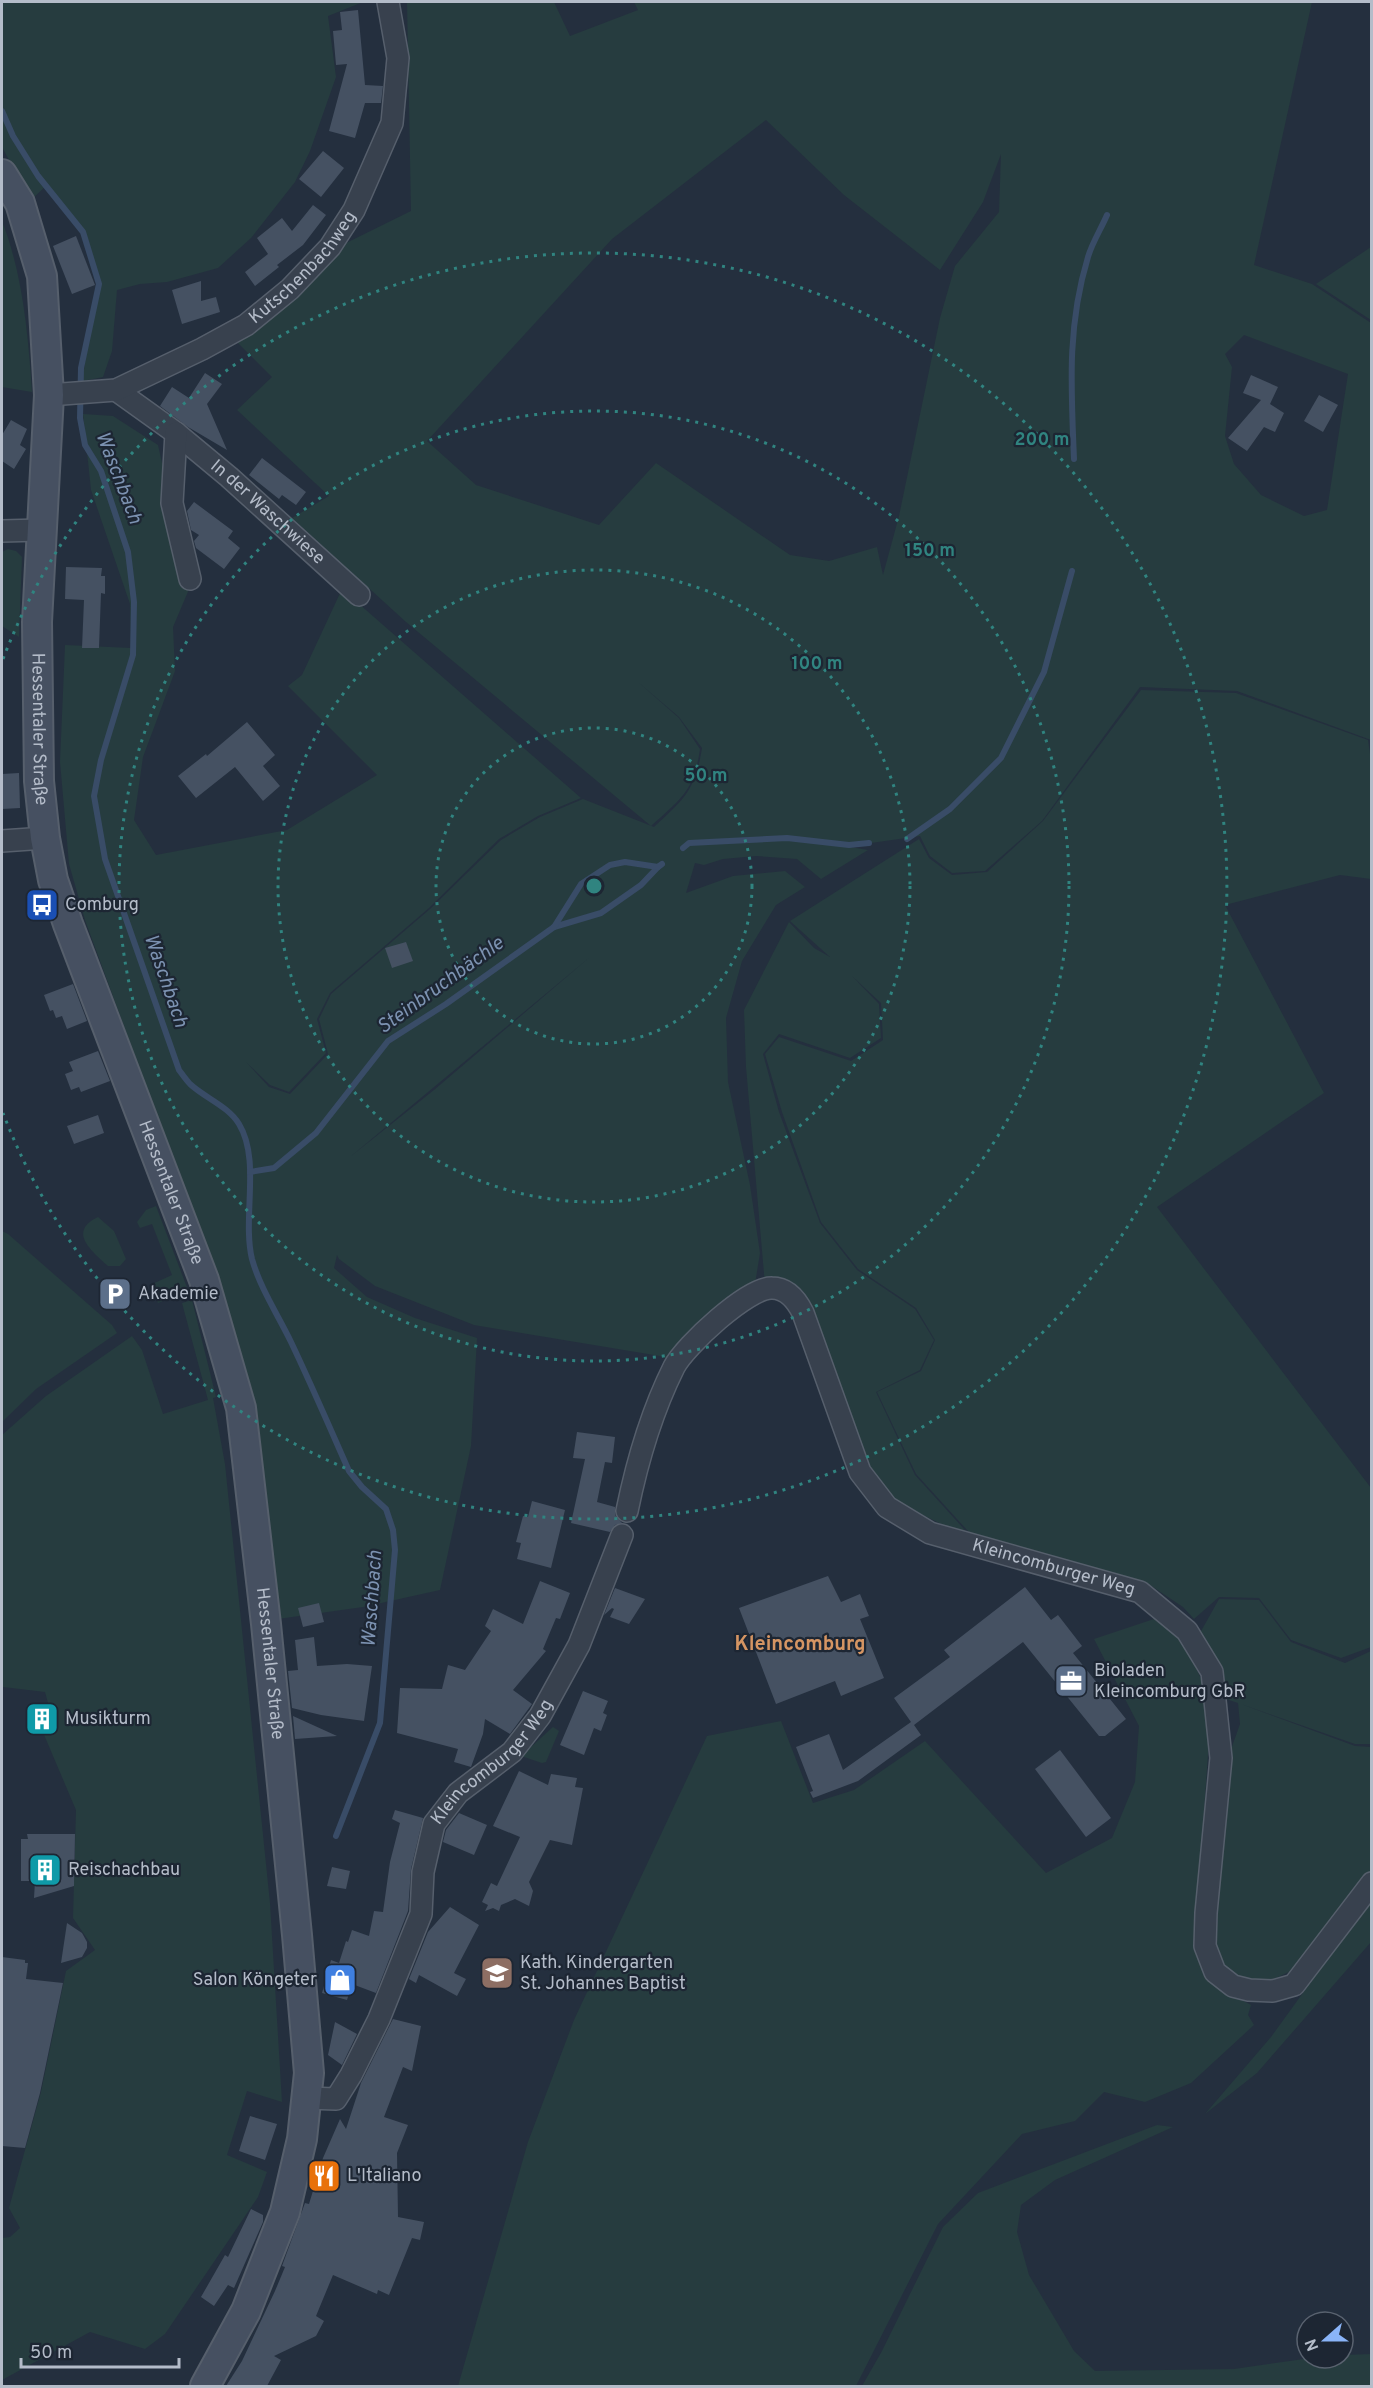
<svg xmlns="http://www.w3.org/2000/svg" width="1373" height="2388" viewBox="0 0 1373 2388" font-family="Overpass,sans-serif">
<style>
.green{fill:#263c3f;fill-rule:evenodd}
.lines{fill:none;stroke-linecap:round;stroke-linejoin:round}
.stream{stroke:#394c67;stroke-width:6}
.building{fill:#455162}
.street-casing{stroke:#565f6c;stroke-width:24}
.secondary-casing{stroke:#565f6c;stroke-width:32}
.street{stroke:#38414e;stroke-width:21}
.secondary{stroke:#465061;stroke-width:28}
.ring{fill:none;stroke:#308480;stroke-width:3;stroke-dasharray:3 6}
.labels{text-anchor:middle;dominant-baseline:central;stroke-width:4.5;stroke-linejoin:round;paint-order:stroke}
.street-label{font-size:18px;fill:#b4bcc9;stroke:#1d2633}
.poi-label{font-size:18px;fill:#b4bcc9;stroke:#1d2633;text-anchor:start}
.water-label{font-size:20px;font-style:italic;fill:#7c92b1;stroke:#1d2633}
.neighbourhood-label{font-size:20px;font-weight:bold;fill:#d59563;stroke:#1d2633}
.centre{fill:#308480;stroke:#1d2633;stroke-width:3}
.ring-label{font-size:18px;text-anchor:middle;font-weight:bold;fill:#308480;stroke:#1d2633;stroke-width:4.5;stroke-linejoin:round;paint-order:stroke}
</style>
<rect width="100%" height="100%" fill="#242f3e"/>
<g class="green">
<path d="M 2,2 L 363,2 L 328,16 L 336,77 L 310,151 L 295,182 L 251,238 L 218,268 L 167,282 L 140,284 L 117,290 L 112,351 L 103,377 L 78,382 L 84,369 L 97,281 L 81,232 L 47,185 L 31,200 L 2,147 Z"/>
<path d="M 407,2 L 554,2 L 570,36 L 638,10 L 634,2 L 1312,2 L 1254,265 L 1312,284 L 1371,323 L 1371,740 L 1237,691 L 1140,687 L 1042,821 L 985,871 L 952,873 L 930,856 L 920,836 L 857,845 L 816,841 L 868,850 L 821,879 L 797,859 L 756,856 L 723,859 L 704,865 L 695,863 L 686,893 L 733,876 L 785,871 L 805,887 L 776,905 L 742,961 L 726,1018 L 728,1082 L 750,1185 L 760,1253 L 755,1284 L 668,1359 L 660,1356 L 474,1325 L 375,1286 L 339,1259 L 337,1255 L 334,1268 L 367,1297 L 415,1318 L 477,1338 L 471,1446 L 440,1590 L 363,1607 L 278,1619 L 265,1536 L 259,1430 L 228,1323 L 184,1190 L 85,920 L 69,864 L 60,762 L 65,645 L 131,648 L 130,604 L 91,490 L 83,414 L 113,416 L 158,445 L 190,587 L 173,627 L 175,671 L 143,757 L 134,820 L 156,855 L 287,830 L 377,775 L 288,686 L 302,675 L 342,589 L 581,798 L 538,816 L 499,839 L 429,908 L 330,993 L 317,1019 L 326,1053 L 289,1092 L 270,1085 L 246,1062 L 269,1087 L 290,1094 L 328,1054 L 319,1019 L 331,994 L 430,909 L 501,840 L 540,817 L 583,799 L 654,827 C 684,799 695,791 702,748 L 679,717 L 638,682 L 679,718 L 700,749 C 694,791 682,798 651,826 L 406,622 L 292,518 L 329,496 L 237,410 L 272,377 L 238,343 L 334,249 L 411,211 ZM 766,120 L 844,195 L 940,270 L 983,202 L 1001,154 L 999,212 L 955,266 L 940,318 L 899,516 L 883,575 L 877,547 L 829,561 L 790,555 L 656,463 L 599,525 L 476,485 L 427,441 L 612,239 ZM 1244,335 L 1348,374 L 1327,510 L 1304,516 L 1261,495 L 1234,464 L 1225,436 L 1232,367 L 1225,354 ZM 590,957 L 434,1090 L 350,1157 Z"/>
<path d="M 2,221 C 23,275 28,334 32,392 L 2,387 Z"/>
<path d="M 1371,247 L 1371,320 L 1316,284 Z"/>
<path d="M 8,549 L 16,551 L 22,557 L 19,637 L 2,626 L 2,552 Z"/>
<path d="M 1141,690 L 1236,693 L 1368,740 L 1372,767 L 1371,879 L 1340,875 L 1225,905 L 1324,1093 L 1157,1207 L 1371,1488 L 1371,1647 L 1341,1658 L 1291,1640 L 1259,1598 L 1219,1597 L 1194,1619 L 1183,1607 L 1144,1581 L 977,1541 L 916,1474 L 877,1392 L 921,1371 L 935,1340 L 916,1308 L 858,1269 L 821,1222 L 782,1112 L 765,1054 L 779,1037 L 851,1061 L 883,1040 L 881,1003 L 852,976 L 879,1004 L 881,1038 L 850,1058 L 779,1034 L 763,1054 L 779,1112 L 820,1223 L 857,1270 L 915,1309 L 934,1340 L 920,1370 L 876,1392 L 915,1475 L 974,1540 L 892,1500 L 865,1463 L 808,1307 L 765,1285 L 746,1067 L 744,1010 L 789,922 L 814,948 L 830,957 L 790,921 L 919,839 L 929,858 L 952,875 L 987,872 L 1043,821 Z"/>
<path d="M 156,1206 L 188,1290 L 158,1303 L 150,1285 L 172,1275 L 152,1224 L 140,1228 L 137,1222 L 146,1210 Z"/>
<path d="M 98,1217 L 114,1231 L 126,1259 L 120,1266 L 108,1266 C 92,1251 67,1232 98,1217 Z"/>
<path d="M 2,1231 L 8,1234 L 112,1325 L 117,1333 L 36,1389 L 2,1422 Z"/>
<path d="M 192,1300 L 216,1397 L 213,1398 L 225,1464 L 270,1903 L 282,2102 L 247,2091 L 227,2155 L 267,2172 L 258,2197 L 165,2334 L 145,2349 L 90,2332 L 2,2380 L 2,2238 L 10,2237 L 20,2228 L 9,2208 L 41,2092 L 66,1971 L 95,1950 L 73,1918 L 76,1810 L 42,1730 L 50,1727 L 53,1721 L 45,1692 L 3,1687 L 2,1435 L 46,1396 L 132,1336 L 142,1350 L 163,1414 L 208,1400 L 182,1303 Z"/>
<path d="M 1219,1599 L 1259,1600 L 1291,1642 L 1345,1663 L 1371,1651 L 1371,1744 L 1355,1744 L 1241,1704 L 1355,1746 L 1371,1747 L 1371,1876 L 1301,1966 L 1264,1984 L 1237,1980 L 1221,1968 L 1213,1947 L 1224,1769 L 1240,1724 L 1238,1703 L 1226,1699 L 1218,1667 L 1200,1633 Z"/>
<path d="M 1157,1618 L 1185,1645 L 1205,1687 L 1209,1740 L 1197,1913 L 1204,1971 L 1216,1986 L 1251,2005 L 1248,2015 L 1254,2025 L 1191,2083 L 1145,2102 L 1104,2092 L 1075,2121 L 1022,2134 L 938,2224 L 856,2386 L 458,2386 L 528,2142 L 574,2020 L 707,1736 L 781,1721 L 813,1803 L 854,1790 L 925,1741 L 1046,1873 L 1112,1838 L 1135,1782 L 1139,1726 L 1094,1639 Z"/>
<path d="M 553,1727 L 559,1731 L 546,1762 L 542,1763 L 521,1756 Z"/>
<path d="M 1371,1899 L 1371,1942 L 1257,2073 L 1205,2114 L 1271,2037 Z"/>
<path d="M 1157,2125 L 1173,2127 L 1055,2180 L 1021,2205 L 1017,2232 L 1029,2275 L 1074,2351 L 1095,2371 L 1234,2369 L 1311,2358 L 1343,2358 L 1343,2355 L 1371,2354 L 1371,2386 L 862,2386 L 882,2351 L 943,2227 L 978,2193 Z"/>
</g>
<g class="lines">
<g class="stream">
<path d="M 2,111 L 13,136 L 38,176 L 83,232 L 99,284 L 81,368 L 80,418 L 85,445 L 101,471 L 128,552 L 134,602 L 133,655 L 101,760 L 94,796 L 105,859 L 179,1070 C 182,1074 186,1080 190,1084 C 205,1098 228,1106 239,1124 C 261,1160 242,1218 252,1259 C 260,1288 278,1315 291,1342 C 311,1384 330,1428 349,1471 L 362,1487 L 386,1509 L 393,1530 L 395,1550 L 380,1723 L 336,1836"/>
<path d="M 1074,459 C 1071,387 1067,326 1088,257 C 1092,243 1101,229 1107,215"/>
<path d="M 907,839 L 950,809 L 1001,758 L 1044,672 L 1072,571"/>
<path d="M 683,848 L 689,843 L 787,838 L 849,845 L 869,843"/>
<path d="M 554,927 L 601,913 L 641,885 L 658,867"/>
<path d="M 250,1172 L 274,1168 L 316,1133 L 388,1041 L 446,1004 L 554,927 L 581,884 L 610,865 L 625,862 L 658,867 L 662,864"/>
</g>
</g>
<g class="building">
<path d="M 358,10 L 365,85 L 383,86 L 381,103 L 365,103 L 355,138 L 329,131 L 347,64 L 336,65 L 333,31 L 342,30 L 340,12 Z"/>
<path d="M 323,151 L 344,168 L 321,197 L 299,179 Z"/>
<path d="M 313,205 L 326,215 L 303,245 L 277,265 L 279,267 L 255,286 L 245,272 L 268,254 L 257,238 L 282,218 L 292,231 Z"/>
<path d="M 76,236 L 95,285 L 72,294 L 53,246 Z"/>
<path d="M 201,281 L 201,301 L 216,297 L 220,312 L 182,324 L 172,290 Z"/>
<path d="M 205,373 L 222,384 L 207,404 L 227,450 L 188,427 L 160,406 L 172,387 L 189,398 Z"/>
<path d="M 1251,375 L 1278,387 L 1270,404 L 1284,413 L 1275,432 L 1264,427 L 1247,451 L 1228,438 L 1261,400 L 1243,393 Z"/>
<path d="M 1319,395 L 1338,405 L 1323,432 L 1304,421 Z"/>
<path d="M 11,420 L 27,429 L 20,445 L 26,449 L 14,469 L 2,461 L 2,435 Z"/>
<path d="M 262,458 L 306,492 L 296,505 L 282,495 L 279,499 L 249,475 Z"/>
<path d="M 194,502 L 233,531 L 228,538 L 240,548 L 224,569 L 196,548 L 194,541 L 199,535 L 191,530 L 187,511 Z"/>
<path d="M 66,567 L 102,568 L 101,576 L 105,576 L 105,594 L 101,593 L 99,648 L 82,648 L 84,600 L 65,599 Z"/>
<path d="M 247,722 L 275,755 L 263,766 L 280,786 L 263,801 L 235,767 L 196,798 L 178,776 L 206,754 L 207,756 Z"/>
<path d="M 19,773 L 20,808 L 2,809 L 2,774 Z"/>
<path d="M 406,942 L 413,961 L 392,968 L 385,948 Z"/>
<path d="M 73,984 L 87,1021 L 67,1029 L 62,1016 L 56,1018 L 53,1010 L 50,1011 L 44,995 Z"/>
<path d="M 98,1051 L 110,1081 L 81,1092 L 79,1087 L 71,1090 L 65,1074 L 73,1071 L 69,1062 Z"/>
<path d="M 98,1115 L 104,1133 L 74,1144 L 67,1126 Z"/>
<path d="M 577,1432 L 615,1437 L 612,1463 L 605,1462 L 597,1502 L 615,1507 L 615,1515 L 622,1523 L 615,1525 L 610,1532 L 571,1523 L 585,1459 L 573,1458 Z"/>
<path d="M 532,1501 L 565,1510 L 551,1568 L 517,1559 L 521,1543 L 516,1542 L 523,1516 L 528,1517 Z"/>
<path d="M 828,1576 L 841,1602 L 860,1594 L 869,1616 L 860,1619 L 884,1678 L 841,1696 L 835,1681 L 776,1704 L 739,1608 Z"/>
<path d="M 540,1581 L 570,1593 L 560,1619 L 556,1618 L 543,1649 L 546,1651 L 513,1690 L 532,1704 L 510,1734 L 485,1719 L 483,1734 L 471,1767 L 454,1762 L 458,1749 L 397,1733 L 400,1688 L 442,1689 L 448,1665 L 465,1670 L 491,1631 L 485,1626 L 493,1609 L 523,1624 Z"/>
<path d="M 1025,1587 L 1051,1620 L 1058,1615 L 1082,1646 L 1073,1653 L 1126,1719 L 1105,1736 L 1099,1736 L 1023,1642 L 914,1725 L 921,1735 L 858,1781 L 813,1798 L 810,1792 L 813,1791 L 796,1747 L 829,1734 L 843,1770 L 911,1722 L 894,1698 L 950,1657 L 944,1650 Z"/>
<path d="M 615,1588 L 645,1599 L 629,1624 L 610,1617 L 614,1609 L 612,1608 L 604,1615 Z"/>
<path d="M 319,1603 L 324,1622 L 303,1627 L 298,1608 Z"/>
<path d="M 314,1637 L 317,1666 L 347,1664 L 372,1666 L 364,1721 L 321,1715 L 292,1708 L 288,1671 L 298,1670 L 295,1640 Z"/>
<path d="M 583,1691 L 608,1701 L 603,1713 L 607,1715 L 601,1731 L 594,1728 L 584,1755 L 560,1745 Z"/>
<circle cx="42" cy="1720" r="11"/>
<path d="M 293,1716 L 337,1736 L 295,1739 Z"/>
<path d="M 1060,1750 L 1111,1818 L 1086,1837 L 1035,1769 Z"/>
<path d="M 519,1771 L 548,1785 L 551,1774 L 577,1778 L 575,1787 L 583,1788 L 572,1845 L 550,1840 L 529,1882 L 533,1891 L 529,1906 L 515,1899 L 501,1905 L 499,1911 L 493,1908 L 485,1911 L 488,1905 L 482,1902 L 491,1883 L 497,1886 L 520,1837 L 493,1826 Z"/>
<path d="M 395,1810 L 423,1818 L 411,1869 L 408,1911 L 376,1993 L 352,1984 L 347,2000 L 322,1993 L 331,1960 L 339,1963 L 346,1941 L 348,1942 L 352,1930 L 369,1936 L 374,1911 L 383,1912 L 390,1862 L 400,1823 L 392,1819 Z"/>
<path d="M 459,1813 L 487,1825 L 474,1855 L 443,1842 L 446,1830 Z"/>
<path d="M 27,1834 L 75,1834 L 74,1886 L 34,1898 L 35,1881 L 21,1881 L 21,1839 L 28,1839 Z"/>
<path d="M 332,1867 L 350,1871 L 346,1889 L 327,1886 Z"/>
<path d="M 450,1907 L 479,1925 L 454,1973 L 466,1979 L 457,1996 L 419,1975 L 416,1983 L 409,1979 L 428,1932 Z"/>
<path d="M 67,1923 L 82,1933 L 87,1942 L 87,1948 L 82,1957 L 61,1963 Z"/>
<path d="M 2,1957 L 25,1960 L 25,1963 L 28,1963 L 26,1979 L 63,1983 L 40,2093 L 25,2148 L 2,2146 Z"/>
<path d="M 393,2019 L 421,2026 L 412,2071 L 403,2067 L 384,2117 L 408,2125 L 397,2153 L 398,2217 L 424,2222 L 420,2240 L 412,2238 L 389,2295 L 378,2290 L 377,2294 L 333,2275 L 316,2316 L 324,2321 L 316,2336 L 274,2356 L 281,2360 L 267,2386 L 226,2386 L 242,2361 L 275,2291 L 285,2267 L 282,2266 L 305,2203 L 309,2204 L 323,2158 L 340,2119 L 346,2129 L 361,2083 Z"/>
<path d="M 335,2022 L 357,2034 L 342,2065 L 328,2055 Z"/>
<path d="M 250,2116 L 277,2124 L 265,2160 L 239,2151 Z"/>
<path d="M 251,2209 L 263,2215 L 263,2222 L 234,2288 L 228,2285 L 214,2306 L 201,2297 L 225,2255 L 228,2257 Z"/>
</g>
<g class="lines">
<g class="street-casing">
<g id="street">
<path id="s1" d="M 116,390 L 176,433 L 229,477 L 359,595"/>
<path id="s2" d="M 49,395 L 116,390 L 202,349 L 246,325 L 290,289 L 330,247 L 354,210 L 392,123 L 398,58 L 388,2"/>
<path d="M 176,433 L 172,503 L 190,579"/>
<path d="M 2,531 L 41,530"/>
<path d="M 2,841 L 45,838"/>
<path id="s3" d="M 627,1511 C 637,1462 652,1411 674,1367 C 685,1346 748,1287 772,1288 C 787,1288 797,1301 803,1313 L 860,1472 L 887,1507 L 930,1533 L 1140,1592 L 1187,1631 L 1212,1672 L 1221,1758 L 1206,1913 L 1205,1946 L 1215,1972 L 1233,1986 L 1249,1990 L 1273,1991 L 1294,1985 L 1372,1883"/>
<path id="s4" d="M 307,2098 L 336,2099 L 351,2075 L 379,2019 L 421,1914 L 423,1872 L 434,1824 L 458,1793 L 512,1752 L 540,1716 L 579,1645 L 622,1535"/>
</g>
</g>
<g class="secondary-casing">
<g id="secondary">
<path id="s5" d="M 2,174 L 20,203 L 42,276 L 49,395 L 37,622 L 39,781 L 45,838 L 53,880 L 68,924 L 204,1280 L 241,1408 L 266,1624 L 297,1935 L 309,2073 L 302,2139 L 285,2212 L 246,2311 L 205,2386"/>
</g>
</g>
<use href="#street" class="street"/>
<use href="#secondary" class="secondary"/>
</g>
<g class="ring">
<circle cx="594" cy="886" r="158"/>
<circle cx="594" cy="886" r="316"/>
<circle cx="594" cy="886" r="475"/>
<path d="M3 659A633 633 0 1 1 3 1113"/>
</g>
<defs>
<g id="bus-square" transform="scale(1.725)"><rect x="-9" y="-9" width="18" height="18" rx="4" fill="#1a4fb4" stroke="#1d2633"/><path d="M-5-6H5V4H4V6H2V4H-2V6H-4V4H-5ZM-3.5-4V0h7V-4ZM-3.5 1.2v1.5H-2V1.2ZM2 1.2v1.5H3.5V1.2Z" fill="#fff"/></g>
<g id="parking-square" transform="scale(1.725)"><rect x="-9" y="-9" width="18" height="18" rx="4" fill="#5c6f8a" stroke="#1d2633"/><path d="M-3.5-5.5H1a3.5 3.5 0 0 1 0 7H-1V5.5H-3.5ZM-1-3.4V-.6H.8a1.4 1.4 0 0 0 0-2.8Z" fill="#fff"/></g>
<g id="office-square" transform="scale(1.725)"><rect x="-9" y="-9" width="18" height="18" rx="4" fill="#5c6f8a" stroke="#1d2633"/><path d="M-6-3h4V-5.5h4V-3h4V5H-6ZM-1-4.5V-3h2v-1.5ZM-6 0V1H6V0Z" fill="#fff"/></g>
<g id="building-square" transform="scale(1.725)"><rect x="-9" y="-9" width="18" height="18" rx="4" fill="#0f9aa8" stroke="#1d2633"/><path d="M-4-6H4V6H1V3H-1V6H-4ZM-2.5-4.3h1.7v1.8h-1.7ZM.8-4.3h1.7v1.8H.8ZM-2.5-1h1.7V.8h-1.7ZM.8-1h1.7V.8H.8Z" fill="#fff"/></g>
<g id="school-square" transform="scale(1.725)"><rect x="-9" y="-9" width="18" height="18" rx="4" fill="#8d6e63" stroke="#1d2633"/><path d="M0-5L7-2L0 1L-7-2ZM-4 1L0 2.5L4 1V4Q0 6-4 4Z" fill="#fff"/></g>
<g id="shop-square" transform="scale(1.725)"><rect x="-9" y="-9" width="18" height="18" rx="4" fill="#3f7fe0" stroke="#1d2633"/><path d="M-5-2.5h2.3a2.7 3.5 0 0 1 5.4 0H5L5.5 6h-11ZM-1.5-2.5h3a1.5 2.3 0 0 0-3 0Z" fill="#fff"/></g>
<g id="restaurant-square" transform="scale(1.725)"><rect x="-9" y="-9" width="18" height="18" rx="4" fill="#e8710a" stroke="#1d2633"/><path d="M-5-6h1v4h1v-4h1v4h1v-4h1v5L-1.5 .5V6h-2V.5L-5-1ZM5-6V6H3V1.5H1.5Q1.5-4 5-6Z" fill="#fff"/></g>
</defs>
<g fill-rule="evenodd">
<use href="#bus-square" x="42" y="905"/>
<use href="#parking-square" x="115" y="1294"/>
<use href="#office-square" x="1071" y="1681"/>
<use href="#building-square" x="42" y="1719"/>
<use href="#building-square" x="45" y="1870"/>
<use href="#school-square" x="497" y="1973"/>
<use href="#shop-square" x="340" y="1980"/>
<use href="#restaurant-square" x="324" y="2176"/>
</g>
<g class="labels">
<g class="street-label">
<text stroke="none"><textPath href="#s2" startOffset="294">Kutschenbachweg</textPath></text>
<text stroke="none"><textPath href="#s1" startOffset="195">In der Waschwiese</textPath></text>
<text stroke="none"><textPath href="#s5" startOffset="564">Hessentaler Straße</textPath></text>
<text stroke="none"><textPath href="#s5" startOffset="1050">Hessentaler Straße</textPath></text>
<text stroke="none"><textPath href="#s3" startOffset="714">Kleincomburger Weg</textPath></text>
<text stroke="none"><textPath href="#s5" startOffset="1534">Hessentaler Straße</textPath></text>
<text stroke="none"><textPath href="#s4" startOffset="410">Kleincomburger Weg</textPath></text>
</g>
<g class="poi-label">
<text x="65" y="905">Comburg</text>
<text x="138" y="1294">Akademie</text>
<text x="1094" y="1671">Bioladen<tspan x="1094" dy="21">Kleincomburg GbR</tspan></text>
<text x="65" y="1719">Musikturm</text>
<text x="68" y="1870">Reischachbau</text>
<text x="520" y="1963">Kath. Kindergarten<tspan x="520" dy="21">St. Johannes Baptist</tspan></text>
<text x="317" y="1980" text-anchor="end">Salon Köngeter</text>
<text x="347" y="2176">L'Italiano</text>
</g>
<g class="water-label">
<text transform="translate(118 478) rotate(69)">Waschbach</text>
<text transform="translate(165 981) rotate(71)">Waschbach</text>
<text transform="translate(441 986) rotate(-36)">Steinbruchbächle</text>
<text transform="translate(373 1599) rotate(-86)">Waschbach</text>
</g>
<g class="neighbourhood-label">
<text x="800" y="1645">Kleincomburg</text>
</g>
</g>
<circle cx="594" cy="886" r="9" class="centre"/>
<g class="ring-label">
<text x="1042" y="445">200 m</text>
<text x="930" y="556">150 m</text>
<text x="817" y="669">100 m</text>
<text x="706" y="781">50 m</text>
</g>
<rect width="1373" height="2388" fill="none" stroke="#b4bcc9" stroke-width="6"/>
<g transform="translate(1325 2340) rotate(249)"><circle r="28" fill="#1d2633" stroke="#59626f" stroke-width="1.5"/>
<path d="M0-4.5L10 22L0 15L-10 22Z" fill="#8ab4f8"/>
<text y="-9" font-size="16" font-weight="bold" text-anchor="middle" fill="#b4bcc9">N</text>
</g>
<path d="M21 2358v9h158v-9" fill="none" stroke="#b4bcc9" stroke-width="3"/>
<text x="30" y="2358" font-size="18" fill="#b4bcc9" stroke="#1d2633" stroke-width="4.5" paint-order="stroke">50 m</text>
</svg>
